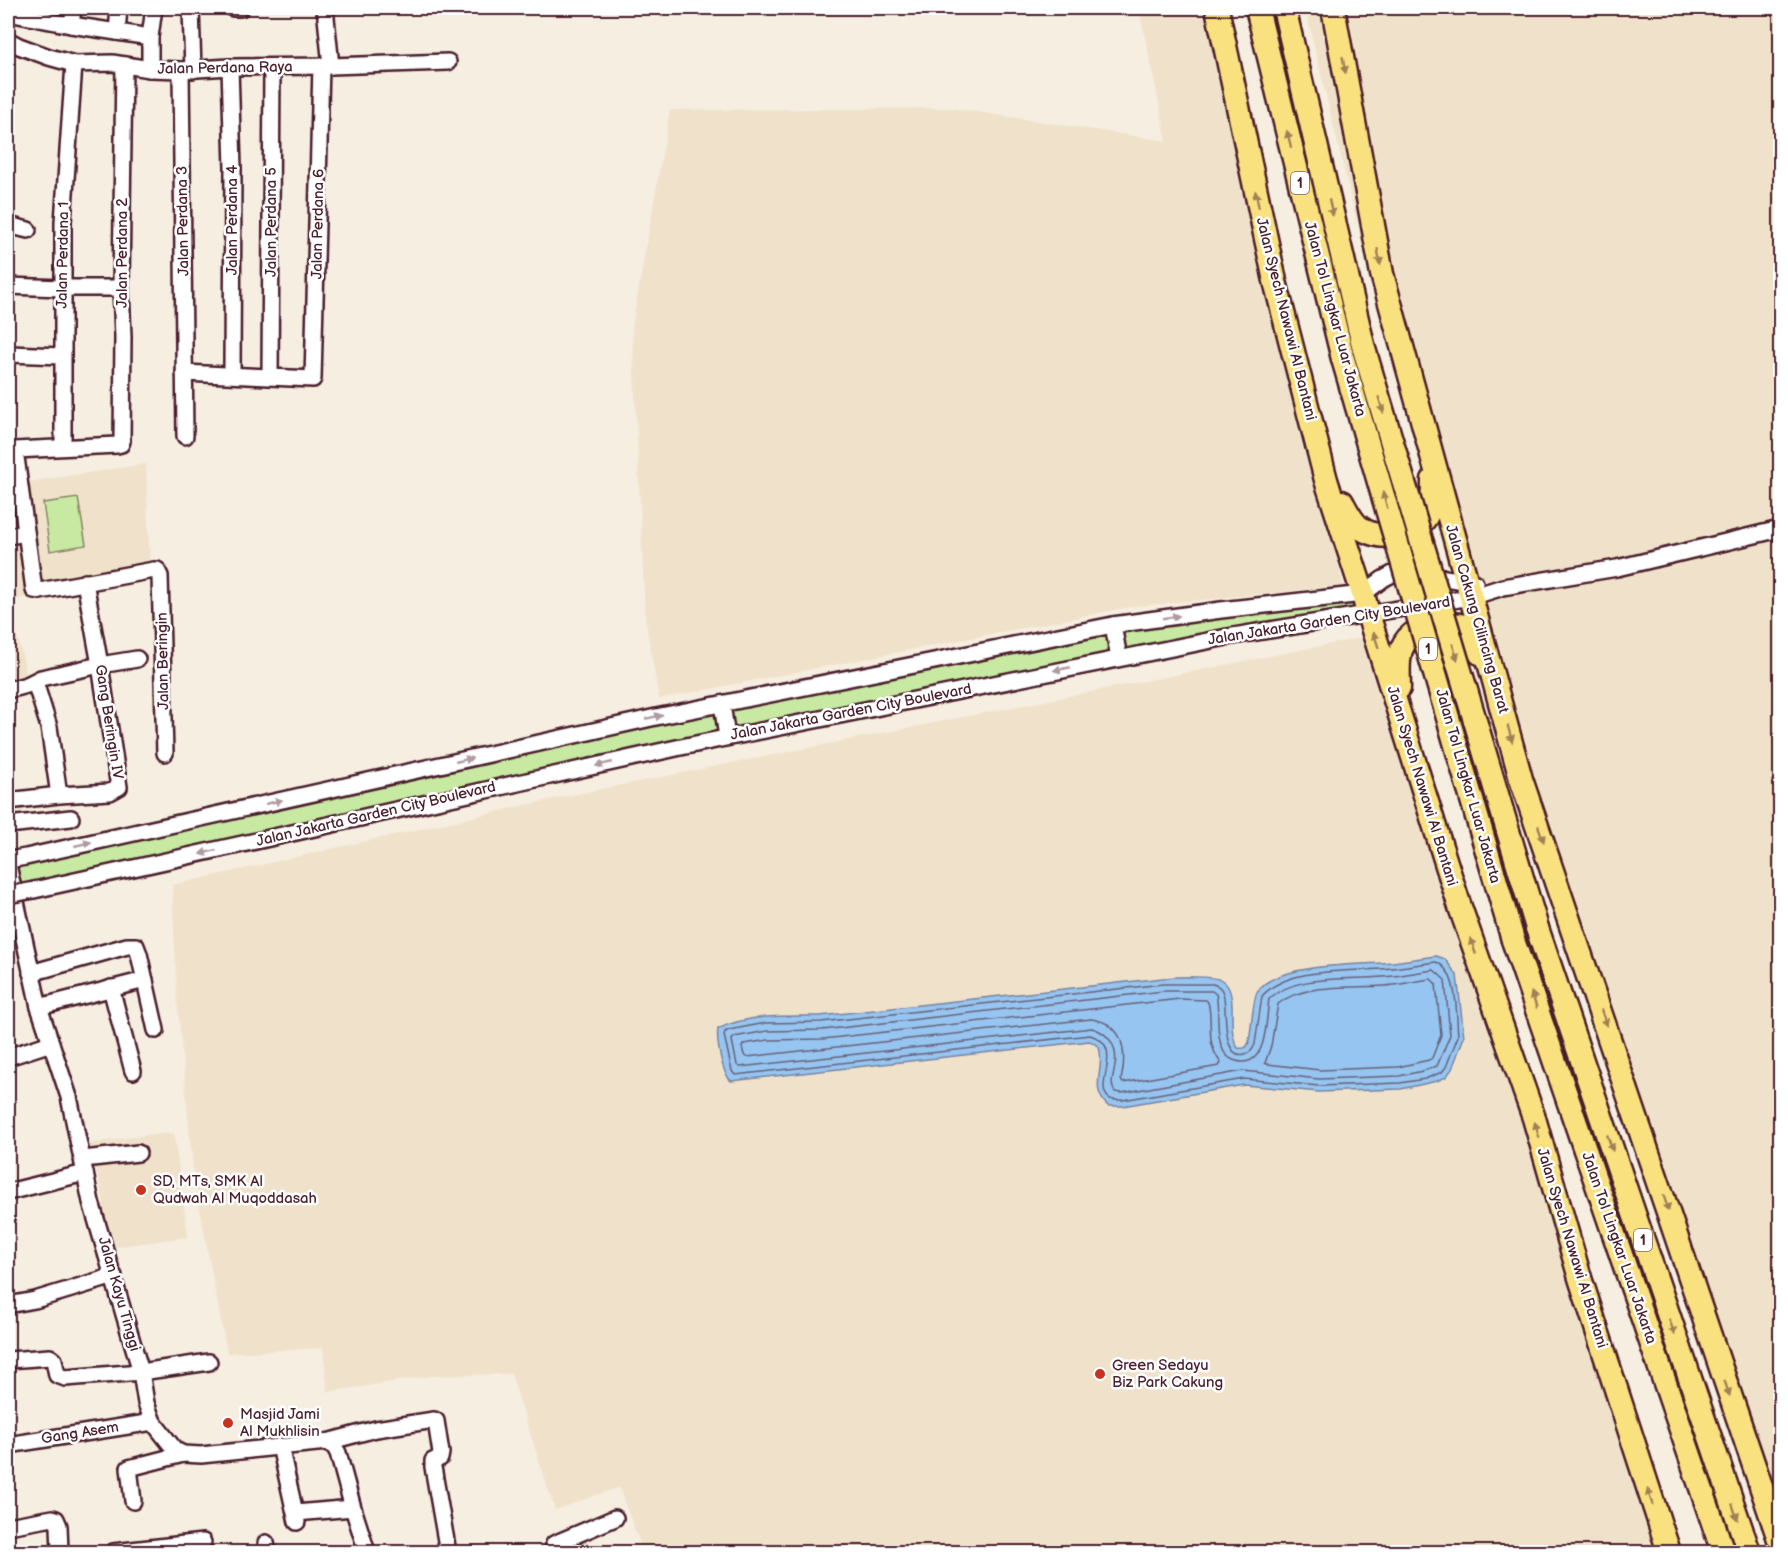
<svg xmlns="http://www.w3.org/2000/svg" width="1788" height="1560" viewBox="0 0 1788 1560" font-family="'Balsamiq Sans',sans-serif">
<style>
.built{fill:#f0e2ca}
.green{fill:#c7e9a2;stroke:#888466;stroke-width:1.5}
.water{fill:#95c5f0;stroke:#7783a1;stroke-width:1.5}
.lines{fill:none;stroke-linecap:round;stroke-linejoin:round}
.shore{stroke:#68617a;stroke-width:1.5}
.minor-casing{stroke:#4a1f2b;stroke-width:20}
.highway-casing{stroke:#4a1f2b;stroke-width:27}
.minor{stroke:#fff;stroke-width:15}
.highway{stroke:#fae180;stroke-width:22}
.minor-bridge-casing{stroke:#4a1f2b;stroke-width:20;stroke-linecap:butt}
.highway-bridge-casing{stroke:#4a1f2b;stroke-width:27;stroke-linecap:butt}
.minor-bridge{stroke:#fff;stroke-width:15}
.highway-bridge{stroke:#fae180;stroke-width:22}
.oneway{fill:#a28056}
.oneway2{fill:#ae9aa0}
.poi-dot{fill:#c8321e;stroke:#fff;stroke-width:2}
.labels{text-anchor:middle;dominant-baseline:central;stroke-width:5;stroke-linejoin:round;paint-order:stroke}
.shield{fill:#fff;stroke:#80626b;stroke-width:1.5}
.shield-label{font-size:14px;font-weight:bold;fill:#4a1f2b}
.street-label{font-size:15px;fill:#4a1f2b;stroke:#fff}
.poi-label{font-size:15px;fill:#4a1f2b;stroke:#fff;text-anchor:start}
</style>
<rect width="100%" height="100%" fill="#f6eee0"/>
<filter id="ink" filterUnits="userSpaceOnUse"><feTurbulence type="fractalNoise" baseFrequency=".0167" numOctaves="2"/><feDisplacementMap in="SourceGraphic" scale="12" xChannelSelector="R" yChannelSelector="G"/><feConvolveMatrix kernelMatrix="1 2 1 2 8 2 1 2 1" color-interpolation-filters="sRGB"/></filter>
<g filter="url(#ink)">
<g class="built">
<path d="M 1139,8 L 1229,8 L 1285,274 L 1343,586 L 1130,607 L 659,699 L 645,617 L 632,327 L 670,110 L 951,108 L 1167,141 Z"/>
<path d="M 1305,8 L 1780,8 L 1780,1552 L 1771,1552 L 1547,887 L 1379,314 Z"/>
<path d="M 146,464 L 150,574 L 32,595 L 14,484 Z"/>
<path d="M 19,539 L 28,597 L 9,601 L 30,688 L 8,694 L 8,541 Z"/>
<path d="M 1360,638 L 1467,909 L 1668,1552 L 643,1552 L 619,1487 L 555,1510 L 511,1374 L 431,1376 L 328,1392 L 323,1348 L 227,1353 L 194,1179 L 177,998 L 172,885 L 557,798 Z"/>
<path d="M 174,1133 L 188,1237 L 98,1249 L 85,1207 L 104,1203 L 97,1173 L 76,1177 L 72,1146 L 147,1135 Z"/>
</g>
<g class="green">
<path d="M 78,498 L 86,545 L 50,551 L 43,503 Z"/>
<path d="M 1350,594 L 1368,614 L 1119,658 L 18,893 L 10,859 L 1113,625 Z"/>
</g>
<path class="water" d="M 1436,956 L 1445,959 L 1457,975 L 1464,1037 L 1452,1069 L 1446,1077 L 1437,1081 L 1401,1089 L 1319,1092 L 1244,1085 L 1123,1106 L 1108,1106 C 1088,1087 1106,1070 1099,1047 L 1090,1041 L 731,1081 C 722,1073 716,1041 718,1029 C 749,1014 787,1016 820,1016 L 1163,978 C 1174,977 1215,975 1223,981 C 1234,989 1232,1009 1232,1021 C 1232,1030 1233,1041 1238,1048 C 1244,1049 1247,1048 1249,1042 C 1251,1031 1253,1000 1257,992 C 1274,964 1351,965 1381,963 C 1399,962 1418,958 1436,956 Z"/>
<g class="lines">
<g class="shore">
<path d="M 1436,962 C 1459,971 1456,1015 1458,1036 L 1446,1067 L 1442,1072 L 1425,1079 L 1400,1083 L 1319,1086 L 1244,1079 L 1123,1100 C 1119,1100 1112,1101 1109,1098 C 1092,1086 1127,1046 1090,1035 L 735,1075 L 732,1071 L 724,1035 L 725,1032 L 729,1030 L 766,1023 L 821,1022 L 1163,984 L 1213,984 C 1218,986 1221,987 1223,993 C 1228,1006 1220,1061 1245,1054 C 1251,1053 1253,1049 1255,1044 L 1262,996 C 1288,967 1346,972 1381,969 C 1399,968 1418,964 1436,962 Z"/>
<path d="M 1434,970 L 1445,980 L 1450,1035 L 1437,1066 L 1423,1071 L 1399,1076 L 1319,1079 L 1243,1071 L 1122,1093 L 1115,1092 C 1109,1084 1114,1075 1115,1065 C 1118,1047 1109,1033 1092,1028 L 740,1067 L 737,1065 L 732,1040 L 734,1037 L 767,1031 L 822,1030 L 1164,991 L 1212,991 L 1216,994 C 1220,1012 1215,1033 1223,1050 C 1226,1057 1234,1062 1242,1062 C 1268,1063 1266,1017 1269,999 C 1296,974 1348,980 1383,977 C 1400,976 1417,972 1434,970 Z"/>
<path d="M 1431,979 L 1436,984 L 1441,1035 L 1432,1058 L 1429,1060 L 1398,1067 L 1320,1070 L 1267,1064 L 1265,1063 L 1271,1046 L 1278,1004 C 1304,983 1351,988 1384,986 C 1399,985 1415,981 1431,979 Z"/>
<path d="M 1180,999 L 1206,1000 L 1208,1002 C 1214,1024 1204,1040 1221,1063 L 1219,1066 L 1123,1083 L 1121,1080 C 1127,1053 1125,1023 1091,1019 L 747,1057 L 744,1055 L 742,1047 L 744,1044 L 768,1040 L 823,1039 Z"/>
</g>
<g class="minor-casing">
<g id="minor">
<path d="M 191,8 L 193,70"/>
<path d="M 232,8 L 241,8"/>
<path d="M 325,8 L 331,66"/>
<path d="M 8,13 L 71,25 L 150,37"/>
<path d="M 71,25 L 73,8"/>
<path d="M 117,32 L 119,8"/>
<path d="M 8,40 L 19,46 L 49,57 L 74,64 L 112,63 L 150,69 L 181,70 L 230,67 L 331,66 L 448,62"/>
<path d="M 124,65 L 121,288 L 123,337 L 122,441 L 121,444 L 117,445 L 15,450 L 34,590 L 40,591 L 154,570 L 157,570 L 160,576 L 165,753"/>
<path d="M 230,67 L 233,168 L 232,374"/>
<path d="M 150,69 L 150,37 L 154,8"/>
<path d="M 181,70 L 185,436"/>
<path d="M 8,225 L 28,230"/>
<path d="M 8,286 L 62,288 L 121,288"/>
<path d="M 9,354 L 62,356"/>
<path d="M 184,373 L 313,379 L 321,66"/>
<path d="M 270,377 L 272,67"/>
<path d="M 63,447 L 63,222 L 74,64"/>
<path d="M 8,536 L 26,533"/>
<path d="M 1113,625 L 1119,658"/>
<path d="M 35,682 L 49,727 L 59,795"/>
<path d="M 8,690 L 27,685 L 41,678 L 100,665 L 137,659"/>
<path d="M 722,704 L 727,737"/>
<path d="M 8,801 L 59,795 L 110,792 L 119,787 L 100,665 L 85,582"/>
<path d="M 8,825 L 71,818"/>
<path d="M 8,860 L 26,857 L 656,717 L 1113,625 L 1221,610 L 1363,594 L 1383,579 L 1398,571 L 1413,570 L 1427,572 L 1445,578 L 1475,583"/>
<path d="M 8,865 L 39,1007 L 69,1097 L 91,1202 L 141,1372 L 146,1403 L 153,1422 L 175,1450 L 183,1454 L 201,1455 L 327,1442 L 334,1446 L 338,1453 L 353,1508 L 367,1552"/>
<path d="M 34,890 L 681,747 L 1227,637 L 1471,597 L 1503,587 L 1617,568 L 1780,529"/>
<path d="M 31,973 L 127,946 L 136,946 L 139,954 L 156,1030"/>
<path d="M 111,988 L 133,1071"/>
<path d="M 39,1007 L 145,980"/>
<path d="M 8,1057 L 51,1043"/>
<path d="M 83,1159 L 138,1153"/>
<path d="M 8,1192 L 85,1173"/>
<path d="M 8,1305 L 35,1300 L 114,1276"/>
<path d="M 8,1360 L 50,1357 L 54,1360 L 57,1375 L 65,1378 L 141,1372 L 209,1362"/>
<path d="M 327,1442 L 376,1429 L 434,1420 L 436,1421 L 441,1453 L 440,1458 L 433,1461 L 433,1467 L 448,1552"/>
<path d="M 8,1445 L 153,1422"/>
<path d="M 280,1446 L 297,1522"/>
<path d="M 133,1501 L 129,1468 L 183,1454"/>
<path d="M 296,1513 L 353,1508"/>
<path d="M 8,1526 L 53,1518 L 56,1519 L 59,1526 L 60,1552"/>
<path d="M 266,1543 L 268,1552"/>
<path d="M 113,1552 L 203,1542"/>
<path d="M 554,1552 L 554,1544 L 615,1518"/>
</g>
</g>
<g class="highway-casing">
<g id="highway">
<path d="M 1217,8 L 1275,281 L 1326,480 L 1363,594 L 1368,614 L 1460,907 L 1534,1118 L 1580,1278 L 1669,1552"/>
<path d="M 1257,8 L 1343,359"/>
<path d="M 1284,8 L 1364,349"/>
<path d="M 1333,8 L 1382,274 L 1521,779 L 1780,1542"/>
<path d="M 1342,502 C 1346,509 1351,520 1358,526 C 1377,542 1413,538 1426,517 C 1433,506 1433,492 1433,480"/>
<path d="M 1399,688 C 1399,676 1397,662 1401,650 C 1409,630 1428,624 1448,624 C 1454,624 1461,624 1466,628 C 1473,634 1476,645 1480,653"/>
<path d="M 1537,928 L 1749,1552"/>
<path d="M 1513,940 L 1723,1552"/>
</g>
</g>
<use href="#minor" class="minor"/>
<use href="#highway" class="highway"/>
<g class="minor-bridge-casing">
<path id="minor-bridge" d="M 8,895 L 34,890"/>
</g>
<g class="highway-bridge-casing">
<g id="highway-bridge">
<path d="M 1364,349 L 1537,928"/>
<path d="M 1343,359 L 1513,940"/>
</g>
</g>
<use href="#minor-bridge" class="minor-bridge"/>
<use href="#highway-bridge" class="highway-bridge"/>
</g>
<defs><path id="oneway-solid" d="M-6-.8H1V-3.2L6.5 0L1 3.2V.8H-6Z" transform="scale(1.5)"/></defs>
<g class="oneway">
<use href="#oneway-solid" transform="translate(1344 65) rotate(80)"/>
<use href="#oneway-solid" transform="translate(1289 139) rotate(-104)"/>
<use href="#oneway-solid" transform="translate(1257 199) rotate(-102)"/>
<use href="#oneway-solid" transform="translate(1331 208) rotate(77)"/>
<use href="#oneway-solid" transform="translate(1379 257) rotate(80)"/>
<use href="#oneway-solid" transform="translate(1381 405) rotate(73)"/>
<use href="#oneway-solid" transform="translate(1385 500) rotate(-106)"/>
<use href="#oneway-solid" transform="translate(1376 640) rotate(-108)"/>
<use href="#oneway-solid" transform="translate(1455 652) rotate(73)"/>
<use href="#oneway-solid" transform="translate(1510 734) rotate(75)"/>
<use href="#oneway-solid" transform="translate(1541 834) rotate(71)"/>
<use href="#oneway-solid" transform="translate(1473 946) rotate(-109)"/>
<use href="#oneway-solid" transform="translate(1534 1000) rotate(-109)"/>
<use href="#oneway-solid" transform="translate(1604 1018) rotate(71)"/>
<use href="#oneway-solid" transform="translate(1537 1130) rotate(-106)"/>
<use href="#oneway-solid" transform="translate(1610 1143) rotate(71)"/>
<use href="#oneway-solid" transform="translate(1666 1203) rotate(72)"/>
<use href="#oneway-solid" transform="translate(1672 1327) rotate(71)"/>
<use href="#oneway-solid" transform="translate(1727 1388) rotate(71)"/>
<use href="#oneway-solid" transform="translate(1650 1497) rotate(-108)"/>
<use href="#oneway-solid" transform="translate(1735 1512) rotate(71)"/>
</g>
<g class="oneway2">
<use href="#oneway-solid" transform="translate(1171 617) rotate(-8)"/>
<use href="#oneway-solid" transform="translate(1062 669) rotate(169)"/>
<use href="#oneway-solid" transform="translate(654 717) rotate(-12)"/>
<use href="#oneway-solid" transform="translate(464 760) rotate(-13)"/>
<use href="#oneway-solid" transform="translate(604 764) rotate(167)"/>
<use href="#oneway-solid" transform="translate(274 802) rotate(-13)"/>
<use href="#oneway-solid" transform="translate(83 844) rotate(-13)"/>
<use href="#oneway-solid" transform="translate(208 852) rotate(167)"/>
</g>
</g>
<g class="poi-dot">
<circle cx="141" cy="1190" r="6"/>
<circle cx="1100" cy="1374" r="6"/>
<circle cx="228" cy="1423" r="6"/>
</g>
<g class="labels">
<g class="shield">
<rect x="1291" y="172" width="18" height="22" rx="4.5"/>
<rect x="1419" y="638" width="18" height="22" rx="4.5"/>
<rect x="1634" y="1229" width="18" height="22" rx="4.5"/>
</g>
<g class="shield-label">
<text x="1300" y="183">1</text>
<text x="1428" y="649">1</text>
<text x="1643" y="1240">1</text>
</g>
<g class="street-label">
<text transform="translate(225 68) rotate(-1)">Jalan Perdana Raya</text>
<text transform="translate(232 220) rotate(-90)">Jalan Perdana 4</text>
<text transform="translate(183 221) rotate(-91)">Jalan Perdana 3</text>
<text transform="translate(271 222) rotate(-90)">Jalan Perdana 5</text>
<text transform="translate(318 224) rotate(-89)">Jalan Perdana 6</text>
<text transform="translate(122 253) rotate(-90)">Jalan Perdana 2</text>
<text transform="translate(63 255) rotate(-89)">Jalan Perdana 1</text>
<text transform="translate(1286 319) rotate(76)">Jalan Syech Nawawi Al Bantani</text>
<text transform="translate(1335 319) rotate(75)">Jalan Tol Lingkar Luar Jakarta</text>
<text transform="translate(1477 619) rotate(74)">Jalan Cakung Cilincing Barat</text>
<text transform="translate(1329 621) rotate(-9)">Jalan Jakarta Garden City Boulevard</text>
<text transform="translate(163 661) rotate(-91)">Jalan Beringin</text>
<text transform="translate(851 712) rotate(-11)">Jalan Jakarta Garden City Boulevard</text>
<text transform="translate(109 722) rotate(81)">Gang Beringin IV</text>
<text transform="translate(1422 786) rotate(73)">Jalan Syech Nawawi Al Bantani</text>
<text transform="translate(1468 786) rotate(74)">Jalan Tol Lingkar Luar Jakarta</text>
<text transform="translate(376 814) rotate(-13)">Jalan Jakarta Garden City Boulevard</text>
<text transform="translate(1572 1248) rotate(73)">Jalan Syech Nawawi Al Bantani</text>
<text transform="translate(1619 1248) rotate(71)">Jalan Tol Lingkar Luar Jakarta</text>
<text transform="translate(119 1294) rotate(74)">Jalan Kayu Tinggi</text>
<text transform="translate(80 1433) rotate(-9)">Gang Asem</text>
</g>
<g class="poi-label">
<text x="153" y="1181">SD, MTs, SMK Al<tspan x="153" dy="17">Qudwah Al Muqoddasah</tspan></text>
<text x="1112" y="1365">Green Sedayu<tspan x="1112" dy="17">Biz Park Cakung</tspan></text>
<text x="240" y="1414">Masjid Jami<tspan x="240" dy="17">Al Mukhlisin</tspan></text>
</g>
</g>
<rect width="1788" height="1560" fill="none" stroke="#fff" stroke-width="30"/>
<rect x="15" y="15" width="1758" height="1530" fill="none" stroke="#4a1f2b" stroke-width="2" filter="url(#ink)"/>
</svg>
